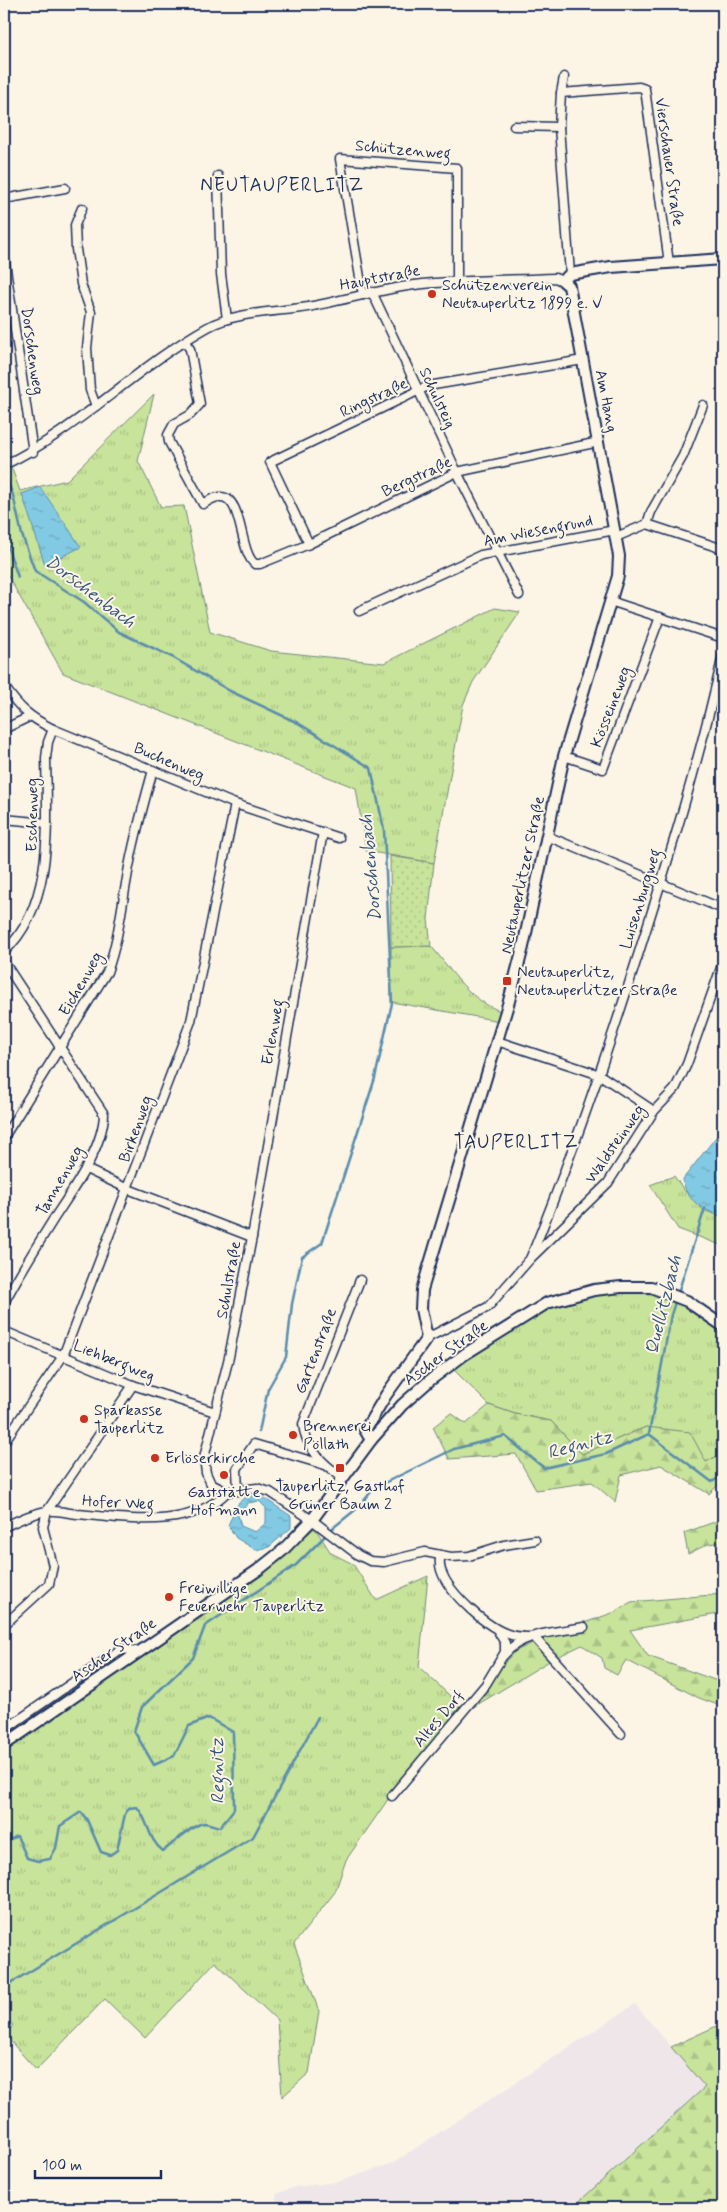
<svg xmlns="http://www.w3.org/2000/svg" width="727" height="2212" viewBox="0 0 727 2212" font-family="Mynerve,sans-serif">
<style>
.built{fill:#efe6ea}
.grass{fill:url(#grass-tufts);stroke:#72897c}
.forest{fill:url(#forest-firs);stroke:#72897c}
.park{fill:url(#park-dots);stroke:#72897c}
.water{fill:url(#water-ripples);stroke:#598cae;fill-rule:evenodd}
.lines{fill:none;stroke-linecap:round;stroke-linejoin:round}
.stream{stroke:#598cae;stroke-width:2.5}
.minor-casing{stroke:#1b2f5e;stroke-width:11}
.tertiary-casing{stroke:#1b2f5e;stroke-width:14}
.minor{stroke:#fcf5e5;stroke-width:8}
.tertiary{stroke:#fcf5e5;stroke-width:10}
.poi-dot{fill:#c8321e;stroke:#fcf5e5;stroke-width:2}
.labels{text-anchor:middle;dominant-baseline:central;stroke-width:4;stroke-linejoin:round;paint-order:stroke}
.street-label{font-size:16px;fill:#1b2f5e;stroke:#fcf5e5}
.poi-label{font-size:16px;fill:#1b2f5e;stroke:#fcf5e5;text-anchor:start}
.water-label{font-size:18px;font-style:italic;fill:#35567f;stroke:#fcf5e5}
.quarter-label{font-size:19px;letter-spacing:1px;fill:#1b2f5e;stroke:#fcf5e5}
</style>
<defs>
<pattern id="grass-tufts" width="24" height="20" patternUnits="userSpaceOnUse" patternTransform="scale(1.25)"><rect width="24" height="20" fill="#c8e39a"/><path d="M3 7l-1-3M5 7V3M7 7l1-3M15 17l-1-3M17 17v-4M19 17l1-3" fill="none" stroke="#abc387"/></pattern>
<pattern id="forest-firs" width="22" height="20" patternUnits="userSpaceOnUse" patternTransform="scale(1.25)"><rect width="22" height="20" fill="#c8e39a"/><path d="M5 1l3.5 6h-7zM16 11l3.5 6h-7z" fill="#abc387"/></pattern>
<pattern id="park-dots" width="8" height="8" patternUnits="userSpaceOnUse" patternTransform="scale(1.25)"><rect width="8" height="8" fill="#c8e39a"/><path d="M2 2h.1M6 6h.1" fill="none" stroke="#abc387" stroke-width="1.8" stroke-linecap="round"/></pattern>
<pattern id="water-ripples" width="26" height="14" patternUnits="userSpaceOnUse" patternTransform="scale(1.25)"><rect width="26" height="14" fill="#82cae3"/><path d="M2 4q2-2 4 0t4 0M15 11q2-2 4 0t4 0" fill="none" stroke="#6aa4bb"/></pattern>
</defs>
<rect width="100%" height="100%" fill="#fcf5e5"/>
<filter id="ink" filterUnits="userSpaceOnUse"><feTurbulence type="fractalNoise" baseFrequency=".02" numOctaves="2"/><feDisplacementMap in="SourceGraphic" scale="10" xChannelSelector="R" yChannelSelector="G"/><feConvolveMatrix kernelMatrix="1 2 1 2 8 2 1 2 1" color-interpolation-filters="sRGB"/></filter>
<g filter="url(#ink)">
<path class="built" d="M 635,2004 L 705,2087 L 572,2208 L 273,2208 L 277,2194 L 294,2187 L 337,2182 L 393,2163 Z"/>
<g class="grass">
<path d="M 154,394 L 138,461 L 161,507 L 184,506 L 210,632 L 271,651 L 384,663 L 495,608 L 520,612 L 473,682 L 463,705 L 434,863 L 366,851 L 356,788 L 63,673 L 4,569 L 4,447 L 20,491 L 67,480 Z"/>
<path d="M 431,946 C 454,973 468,1000 503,1012 L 500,1021 L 391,1002 L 391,947 Z"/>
<path d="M 674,1176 L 684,1190 L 703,1210 L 723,1217 L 723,1246 L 678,1229 L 650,1185 Z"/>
<path d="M 653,1286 L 723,1322 L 723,1409 L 721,1410 L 723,1422 L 723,1453 L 706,1462 L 646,1427 L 582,1454 L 551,1421 L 515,1414 L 489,1405 L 450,1366 L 547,1300 Z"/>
<path d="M 315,1528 L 331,1553 L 353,1564 L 376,1600 L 428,1576 L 419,1667 L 463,1708 L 389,1798 L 346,1860 L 335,1892 L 294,1944 L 319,2011 L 309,2073 L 282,2097 L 277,2020 L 215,1962 L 145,2038 L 105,1999 L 36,2070 L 5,2035 L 13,2025 L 4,2017 L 4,1751 L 257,1574 Z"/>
</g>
<g class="forest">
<path d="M 489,1405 L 515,1414 L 551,1421 L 582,1454 L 646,1427 L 690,1432 L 706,1462 L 723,1453 L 723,1480 L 709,1494 L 661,1465 L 621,1475 L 615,1502 L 592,1482 L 536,1490 L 516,1454 L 449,1459 L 433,1427 L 451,1413 L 466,1424 Z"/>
<path d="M 717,1521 L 723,1522 L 723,1542 L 708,1544 L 688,1554 L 684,1533 Z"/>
<path d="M 723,1594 L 723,1613 L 630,1630 L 648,1656 L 723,1683 L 723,1707 L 699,1698 L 626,1660 L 617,1675 L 604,1668 L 602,1658 L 582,1645 L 551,1660 L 467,1711 L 463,1708 L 510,1654 L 542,1638 L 615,1612 L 631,1602 Z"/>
<path d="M 723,2023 L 723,2208 L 572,2208 L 705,2087 L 671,2047 Z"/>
</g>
<path class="park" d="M 390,856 L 434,863 L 428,919 L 431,946 L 391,947 Z"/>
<g class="water">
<path d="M 40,487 L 81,547 L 45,565 L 22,494 Z"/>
<path d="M 723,1128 L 723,1217 C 704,1210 685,1201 683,1179 Z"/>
<path d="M 247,1496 L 261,1496 L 291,1516 L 291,1528 L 269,1547 L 256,1550 L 236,1538 L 228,1525 L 239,1502 ZM 259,1501 L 266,1508 L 266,1523 L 255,1532 L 241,1526 L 238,1515 L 248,1503 Z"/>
</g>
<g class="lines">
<g class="stream">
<path d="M 4,474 L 13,495 L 22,535 L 35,571 L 84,602 L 119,632 L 172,657 L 230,691 L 298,723 L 371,768 L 384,830 L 392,1003 L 375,1078 L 322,1243 L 302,1257 L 292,1304 L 286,1357 L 268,1389 L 259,1432"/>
<path d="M 4,537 L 18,577"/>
<path d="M 678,1293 L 705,1208"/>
<path d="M 649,1434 L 671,1315 L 676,1299"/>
<path d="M 4,1843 L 17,1836 L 27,1858 L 38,1861 L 50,1859 L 56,1848 L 60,1826 L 81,1812 L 87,1820 L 101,1852 L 110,1855 L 117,1850 L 125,1814 L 129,1808 L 137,1807 C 149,1821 148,1840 163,1851 C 173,1844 193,1824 204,1823 C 208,1823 215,1826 220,1827 L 234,1809 L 233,1732 L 209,1718 L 189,1726 L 174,1756 L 154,1765 L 134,1731 L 142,1707 L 193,1658 L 205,1626 L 296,1565 L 334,1527 L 359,1507 L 374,1488 L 454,1449 L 505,1436 L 544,1468 L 606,1454 L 649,1434 L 712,1482 L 723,1475"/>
<path d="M 4,1987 L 253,1837 L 318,1717"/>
</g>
<g class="minor-casing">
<g id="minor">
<path d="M 561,93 L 564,77"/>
<path d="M 514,126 L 559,127"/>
<path d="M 218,176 L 221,274 L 227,319"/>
<path d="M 4,199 L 65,188"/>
<path d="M 82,208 L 75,225 L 76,249 L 81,284 L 91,312 L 87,348 L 90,390 L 96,406"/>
<path d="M 4,255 L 33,452"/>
<path d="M 570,274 L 559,127 L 561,93 L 639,87 L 645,89 L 669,263"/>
<path d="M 372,292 L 457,472 L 519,595"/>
<path d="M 363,295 L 340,159 L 457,168 L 457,283"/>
<path d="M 185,342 L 190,349 L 200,404 L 190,415 L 174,424 L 168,435 L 169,442 L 203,504 C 208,501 215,496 221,497 C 243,497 239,552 255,564 L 260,564 L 309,544 L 457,472 L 599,442"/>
<path d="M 4,465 C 78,430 136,367 208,327 C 235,312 277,312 308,307 C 346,300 384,288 423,284 C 467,280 512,280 555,278 L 563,281"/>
<path d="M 647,524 L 651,512 L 683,456 L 703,405"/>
<path d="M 616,537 L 647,524 L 723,549"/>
<path d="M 309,544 L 270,462 L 428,386 L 583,360"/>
<path d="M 610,601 L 723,638"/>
<path d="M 359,611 L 481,555 L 615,530"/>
<path d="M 4,686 C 19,708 29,717 53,729 L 235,804 L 339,838"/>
<path d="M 4,729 L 29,717"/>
<path d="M 564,756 L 603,769 L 660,617"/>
<path d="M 4,819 L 47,823"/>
<path d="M 323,832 L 252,1237 L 229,1357 L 204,1458 L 206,1473 L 211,1484 L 227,1492 L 257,1488 L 270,1492 L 312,1520 L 358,1555 L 370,1561 L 384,1562 L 425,1552 L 451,1557 L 469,1556 L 504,1545 L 535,1540"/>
<path d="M 547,836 L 723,909"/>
<path d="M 4,952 C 55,905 47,820 46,758 L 48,742 L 53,729"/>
<path d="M 4,962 L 104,1114 C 103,1149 71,1192 53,1220 C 36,1247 19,1274 4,1303"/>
<path d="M 497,1041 L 600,1075 L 654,1111"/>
<path d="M 4,1137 L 107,972 C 118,942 121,911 127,878 C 133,841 143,806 153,770"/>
<path d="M 86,1169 L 128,1189 L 252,1237"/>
<path d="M 530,1259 C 572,1157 607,1054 640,949 C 671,852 701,754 723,655"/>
<path d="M 4,1331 L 133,1385 L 215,1412"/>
<path d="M 427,1338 L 488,1307 L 530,1259 L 608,1183 L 654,1111 L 675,1089 L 687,1064 L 723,962"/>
<path d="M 4,1442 L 63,1356 L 191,1021 L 235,804"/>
<path d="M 343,1478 C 324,1465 305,1448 303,1424 L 360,1280"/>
<path d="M 238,1491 L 237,1469 L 254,1444 L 325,1465"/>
<path d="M 4,1527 C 16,1521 33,1513 47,1511 C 56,1510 68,1513 77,1514 C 126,1518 189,1531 227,1492"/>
<path d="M 440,1555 C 440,1560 439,1565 441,1570 C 448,1593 488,1629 511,1635 C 518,1637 526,1637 534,1637 L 621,1734"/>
<path d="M 4,1625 L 49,1584 L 53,1566 L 43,1527 L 47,1511 L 133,1385"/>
<path d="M 504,1655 C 522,1632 558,1632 584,1627"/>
<path d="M 4,1730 L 121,1649 L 139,1651"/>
<path d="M 392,1796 L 486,1684 L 505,1652 L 505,1643 L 498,1631"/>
</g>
</g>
<g class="tertiary-casing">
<g id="tertiary">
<path d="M 371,1440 L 365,1430 L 386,1395 L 427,1338 L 421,1309 L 422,1290 L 509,1001 L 523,947 L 564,756 L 618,576 L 619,556 L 569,286 L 563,281 L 570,274 L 611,267 L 723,259"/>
<path d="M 4,1745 L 258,1570 L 282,1551 L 312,1520 L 371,1440 L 402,1405 L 429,1381 L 465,1354 L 547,1303 L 594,1290 L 621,1287 L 651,1287 L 687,1301 L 723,1326"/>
</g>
</g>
<use href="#minor" class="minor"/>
<use href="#tertiary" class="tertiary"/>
</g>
</g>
<g class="poi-dot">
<circle cx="432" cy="294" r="5"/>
<rect x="502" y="976" width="10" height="10" rx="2.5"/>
<circle cx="84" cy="1419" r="5"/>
<circle cx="293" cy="1435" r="5"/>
<circle cx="155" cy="1458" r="5"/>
<rect x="335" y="1463" width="10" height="10" rx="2.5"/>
<circle cx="224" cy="1475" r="5"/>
<circle cx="169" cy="1597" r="5"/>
</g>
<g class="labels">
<g class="street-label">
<text transform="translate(403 150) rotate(5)">Schützenweg</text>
<text transform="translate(669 162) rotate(82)">Vierschauer Straße</text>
<text transform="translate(380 278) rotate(-11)">Hauptstraße</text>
<text transform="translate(32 351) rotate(82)">Dorschenweg</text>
<text transform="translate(374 398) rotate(-25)">Ringstraße</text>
<text transform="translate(437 398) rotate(65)">Schulsteig</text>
<text transform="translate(606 401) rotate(79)">Am Hang</text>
<text transform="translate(417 477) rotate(-25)">Bergstraße</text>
<text transform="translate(538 531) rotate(-11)">Am Wiesengrund</text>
<text transform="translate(611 707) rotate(-69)">Kösseineweg</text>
<text transform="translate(169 762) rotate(23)">Buchenweg</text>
<text transform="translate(32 815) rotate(-90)">Eschenweg</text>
<text transform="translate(523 875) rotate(-78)">Neutauperlitzer Straße</text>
<text transform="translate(641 899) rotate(-73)">Luisenburgweg</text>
<text transform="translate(81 984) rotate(-60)">Eichenweg</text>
<text transform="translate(273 1032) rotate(-80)">Erlenweg</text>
<text transform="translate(136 1129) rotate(-70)">Birkenweg</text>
<text transform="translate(615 1144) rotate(-55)">Waldsteinweg</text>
<text transform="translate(60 1181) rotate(-60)">Tannenweg</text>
<text transform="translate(229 1280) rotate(-80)">Schulstraße</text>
<text transform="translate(316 1351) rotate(-69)">Gartenstraße</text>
<text transform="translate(446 1353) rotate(-36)">Ascher Straße</text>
<text transform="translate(114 1361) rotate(22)">Liehbergweg</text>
<text transform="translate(118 1503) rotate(3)">Hofer Weg</text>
<text transform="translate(114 1650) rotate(-35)">Ascher Straße</text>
<text transform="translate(439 1719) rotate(-50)">Altes Dorf</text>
</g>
<g class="poi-label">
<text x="442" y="285">Schützenverein<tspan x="442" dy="18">Neutauperlitz 1899 e. V</tspan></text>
<text x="517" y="972">Neutauperlitz,<tspan x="517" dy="18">Neutauperlitzer Straße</tspan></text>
<text x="94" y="1410">Sparkasse<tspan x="94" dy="18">Tauperlitz</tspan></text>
<text x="303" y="1426">Brennerei<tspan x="303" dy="18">Pöllath</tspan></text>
<text x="165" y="1458">Erlöserkirche</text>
<text x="340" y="1486" text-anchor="middle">Tauperlitz, Gasthof<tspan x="340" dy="18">Grüner Baum 2</tspan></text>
<text x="224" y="1492" text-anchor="middle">Gaststätte<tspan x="224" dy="18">Hofmann</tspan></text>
<text x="179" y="1588">Freiwillige<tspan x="179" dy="18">Feuerwehr Tauperlitz</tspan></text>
</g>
<g class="water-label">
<text transform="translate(90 592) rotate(37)">Dorschenbach</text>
<text transform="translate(371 868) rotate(-95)">Dorschenbach</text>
<text transform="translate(664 1305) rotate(-76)">Quellitzbach</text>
<text transform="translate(580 1445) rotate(-15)">Regnitz</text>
<text transform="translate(218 1771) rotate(-91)">Regnitz</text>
</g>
<g class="quarter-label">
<text x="282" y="185">NEUTAUPERLITZ</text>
<text x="516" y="1142">TAUPERLITZ</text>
</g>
</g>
<rect width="727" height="2212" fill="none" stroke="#fcf5e5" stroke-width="20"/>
<rect x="10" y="10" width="707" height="2192" fill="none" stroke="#1b2f5e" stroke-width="2" filter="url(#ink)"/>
<path d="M35 2170v8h126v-8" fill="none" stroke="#1b2f5e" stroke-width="2.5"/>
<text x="42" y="2170" font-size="15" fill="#1b2f5e" stroke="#fcf5e5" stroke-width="4" paint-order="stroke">100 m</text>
</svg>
